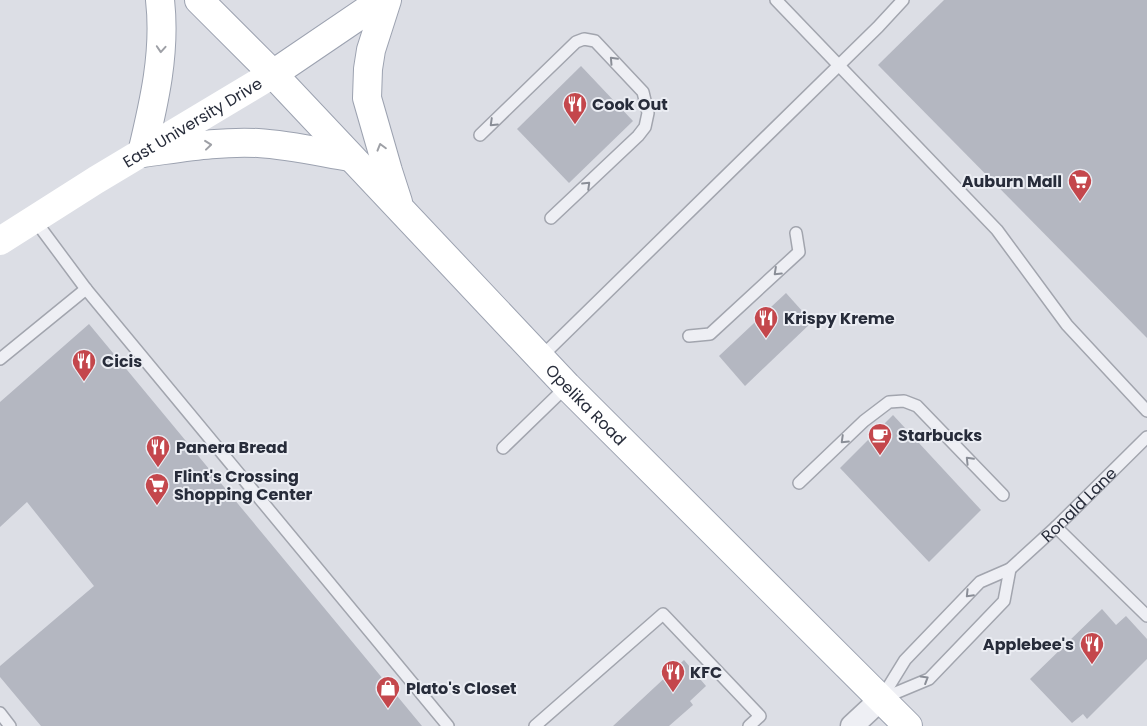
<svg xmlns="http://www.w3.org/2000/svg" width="1147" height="726" viewBox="0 0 1147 726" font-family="Poppins,sans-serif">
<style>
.building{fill:#b4b7c1}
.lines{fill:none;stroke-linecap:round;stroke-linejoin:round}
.service-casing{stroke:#a2a5ae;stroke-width:14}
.minor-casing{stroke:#a2a5ae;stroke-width:25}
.primary-casing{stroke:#9ca2b0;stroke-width:30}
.service{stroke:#eeeff4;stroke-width:11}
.minor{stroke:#eeeff4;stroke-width:22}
.secondary{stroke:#fff;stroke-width:28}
.primary{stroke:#fff;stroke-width:28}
.oneway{stroke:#9ea0a6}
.oneway2{stroke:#8a8e97}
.labels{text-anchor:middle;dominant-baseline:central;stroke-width:4;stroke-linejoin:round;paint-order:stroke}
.poi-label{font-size:16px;font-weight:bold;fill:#272c3a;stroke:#ebedf3;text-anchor:start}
.street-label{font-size:16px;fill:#272c3a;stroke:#ebedf3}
</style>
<rect width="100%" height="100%" fill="#dcdee5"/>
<g class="building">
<path d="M 944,0 L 1147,0 L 1147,338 L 878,65 Z"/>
<path d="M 581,66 L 633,121 L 569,183 L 517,129 Z"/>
<path d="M 786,293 L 812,322 L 745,386 L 719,356 Z"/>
<path d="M 89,324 L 422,726 L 41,726 L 0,677 L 0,666 L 94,586 L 27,502 L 0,527 L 0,402 Z"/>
<path d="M 893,415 L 981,510 L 929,562 L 840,468 Z"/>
<path d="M 1102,609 L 1116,625 L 1126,616 L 1147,639 L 1147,659 L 1087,719 L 1083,714 L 1072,723 L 1030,679 Z"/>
<path d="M 684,660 L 706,686 L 690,701 L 693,705 L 669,726 L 613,726 Z"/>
</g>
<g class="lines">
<g class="service-casing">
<g id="service">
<path d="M 776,0 L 997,230 L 1067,325 L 1147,411"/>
<path d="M 480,135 L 576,42 L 584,39 L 595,41 L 643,92 L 648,113 L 645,127 L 638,136 L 551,218"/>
<path d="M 34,219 L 86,289 L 448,726"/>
<path d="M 689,336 L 710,334 L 799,252 L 796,233"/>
<path d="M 540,358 L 878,27 L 903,0"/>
<path d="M 0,359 L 86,289"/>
<path d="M 503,448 L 567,386"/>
<path d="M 799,483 L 864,421 L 889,402 L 904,401 L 917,406 L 1003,495"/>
<path d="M 1056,527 L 1147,616"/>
<path id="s1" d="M 881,699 L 905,660 L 980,582 L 1010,569 L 1056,527 L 1147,437"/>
<path d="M 881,699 L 929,679 L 1004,601 L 1010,569"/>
<path d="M 0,713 L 10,726"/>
<path d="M 535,726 L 663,614 L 760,716 L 749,726"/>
</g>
</g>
<g class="minor-casing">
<path id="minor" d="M 852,726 L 881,699"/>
</g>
<g class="primary-casing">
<g id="primary">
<path d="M 160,0 C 166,52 154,103 142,153 C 181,148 219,141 258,143 C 289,145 320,152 350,157"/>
<path id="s3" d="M 199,0 L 273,74 L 567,386 L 908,726"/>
<path d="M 387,0 L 371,50 L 368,69 L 367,98 L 388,171 L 398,202"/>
<path d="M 273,74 L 382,0"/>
</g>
</g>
<use href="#service" class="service"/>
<use href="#minor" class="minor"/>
<path class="secondary" id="s2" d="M 0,241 L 96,180 L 273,74"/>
<use href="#primary" class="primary"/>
</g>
<defs><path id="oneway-chevron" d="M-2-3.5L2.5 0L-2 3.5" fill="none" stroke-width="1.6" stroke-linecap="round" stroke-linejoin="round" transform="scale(1.25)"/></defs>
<g class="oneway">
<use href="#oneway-chevron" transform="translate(161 49) rotate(94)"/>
<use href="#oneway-chevron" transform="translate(208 145) rotate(-6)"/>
<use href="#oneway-chevron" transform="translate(381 147) rotate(-106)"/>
</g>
<g class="oneway2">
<use href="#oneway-chevron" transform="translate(613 60) rotate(-133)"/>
<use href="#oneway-chevron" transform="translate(493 123) rotate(136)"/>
<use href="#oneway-chevron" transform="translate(587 185) rotate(-44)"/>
<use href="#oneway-chevron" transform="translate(777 272) rotate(137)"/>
<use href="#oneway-chevron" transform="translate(844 440) rotate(136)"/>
<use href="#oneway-chevron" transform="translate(969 460) rotate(-134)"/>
<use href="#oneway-chevron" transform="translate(969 594) rotate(134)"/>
<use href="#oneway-chevron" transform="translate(925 679) rotate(-31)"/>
</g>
<defs>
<g id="restaurant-pin" transform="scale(1.25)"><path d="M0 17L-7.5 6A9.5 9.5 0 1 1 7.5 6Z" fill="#c4474c" stroke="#ebedf3"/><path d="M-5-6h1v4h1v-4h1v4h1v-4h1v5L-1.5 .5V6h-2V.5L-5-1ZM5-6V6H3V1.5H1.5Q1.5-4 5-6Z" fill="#fff"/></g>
<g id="supermarket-pin" transform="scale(1.25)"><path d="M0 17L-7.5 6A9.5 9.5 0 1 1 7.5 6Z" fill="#c4474c" stroke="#ebedf3"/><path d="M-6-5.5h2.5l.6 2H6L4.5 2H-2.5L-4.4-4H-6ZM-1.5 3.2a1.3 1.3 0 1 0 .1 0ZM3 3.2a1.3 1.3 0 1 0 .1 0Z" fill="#fff"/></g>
<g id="cafe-pin" transform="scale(1.25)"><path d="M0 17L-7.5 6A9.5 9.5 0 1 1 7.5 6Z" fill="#c4474c" stroke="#ebedf3"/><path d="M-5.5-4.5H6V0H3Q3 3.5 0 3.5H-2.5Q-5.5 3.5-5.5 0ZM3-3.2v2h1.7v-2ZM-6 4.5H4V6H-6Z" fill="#fff"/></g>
<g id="shop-pin" transform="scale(1.25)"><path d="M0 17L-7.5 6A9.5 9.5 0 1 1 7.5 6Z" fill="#c4474c" stroke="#ebedf3"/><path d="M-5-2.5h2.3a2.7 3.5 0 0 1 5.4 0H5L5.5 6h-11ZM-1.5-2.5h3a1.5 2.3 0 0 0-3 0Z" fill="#fff"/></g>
</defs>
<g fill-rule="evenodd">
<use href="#restaurant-pin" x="575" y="104"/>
<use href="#supermarket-pin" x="1080" y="181"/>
<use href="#restaurant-pin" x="766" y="318"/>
<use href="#restaurant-pin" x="84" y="361"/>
<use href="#cafe-pin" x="880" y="435"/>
<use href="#restaurant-pin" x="158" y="447"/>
<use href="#supermarket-pin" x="157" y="485"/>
<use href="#restaurant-pin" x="1092" y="644"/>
<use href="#restaurant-pin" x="673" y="672"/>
<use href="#shop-pin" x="388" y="688"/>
</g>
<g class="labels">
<g class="poi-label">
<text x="592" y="104">Cook Out</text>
<text x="1062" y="181" text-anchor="end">Auburn Mall</text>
<text x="784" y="318">Krispy Kreme</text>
<text x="102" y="361">Cicis</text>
<text x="898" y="435">Starbucks</text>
<text x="176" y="447">Panera Bread</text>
<text x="174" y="476">Flint's Crossing<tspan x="174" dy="18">Shopping Center</tspan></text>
<text x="1074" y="644" text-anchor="end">Applebee's</text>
<text x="690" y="672">KFC</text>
<text x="406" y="688">Plato's Closet</text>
</g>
<g class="street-label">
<text stroke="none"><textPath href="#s2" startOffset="226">East University Drive</textPath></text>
<text stroke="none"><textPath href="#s3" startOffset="560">Opelika Road</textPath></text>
<text stroke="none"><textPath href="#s1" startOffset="281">Ronald Lane</textPath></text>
</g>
</g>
</svg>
